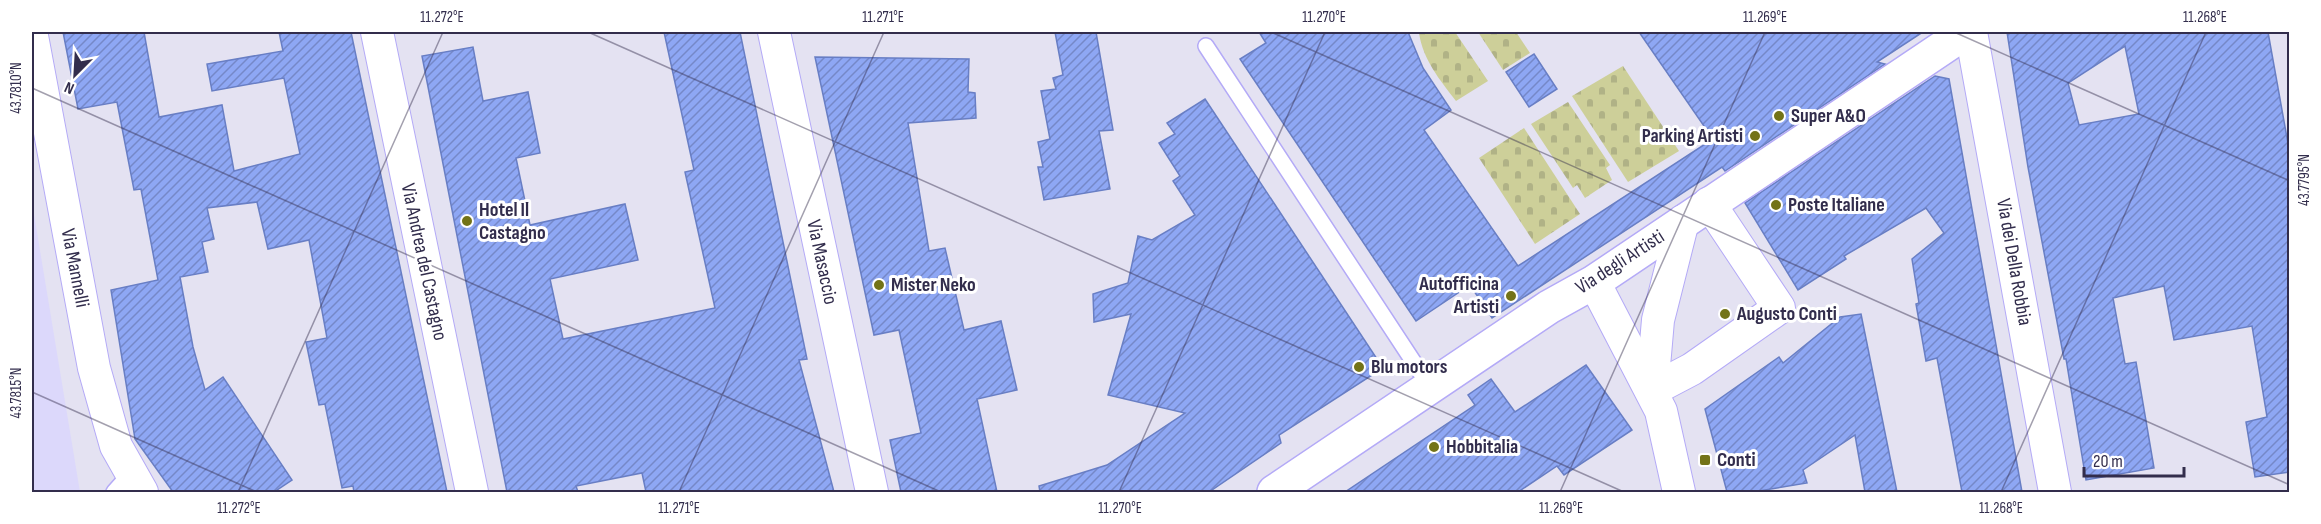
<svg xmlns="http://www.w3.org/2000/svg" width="2321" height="524" viewBox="0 0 2321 524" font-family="'Sofia Sans Condensed',sans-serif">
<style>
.built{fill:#dcd8fb}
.cemetery{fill:url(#cemetery-stones)}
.building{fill:url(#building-hatch);stroke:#687ec4;stroke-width:1.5;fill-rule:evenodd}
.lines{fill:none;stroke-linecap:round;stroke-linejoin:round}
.service-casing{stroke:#b4aaf7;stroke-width:18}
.minor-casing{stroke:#b4aaf7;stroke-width:34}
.tertiary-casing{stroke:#b4aaf7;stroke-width:36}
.service{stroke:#fff;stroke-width:15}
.minor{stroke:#fff;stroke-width:32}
.tertiary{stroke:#fff;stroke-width:33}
.ticks{fill:none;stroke:#322d4c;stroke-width:1.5;stroke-opacity:0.45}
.poi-dot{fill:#737318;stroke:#fff;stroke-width:2}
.labels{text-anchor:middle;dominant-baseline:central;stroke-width:6;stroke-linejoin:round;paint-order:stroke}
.poi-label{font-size:20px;font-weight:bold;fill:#322d4c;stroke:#fff;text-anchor:start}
.street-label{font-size:20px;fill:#322d4c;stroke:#fff}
.neatline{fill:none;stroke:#322d4c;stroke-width:2}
.ticks-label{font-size:15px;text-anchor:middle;fill:#322d4c}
</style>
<defs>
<pattern id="cemetery-stones" width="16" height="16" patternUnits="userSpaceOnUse" patternTransform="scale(1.5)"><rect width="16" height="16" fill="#cdcf99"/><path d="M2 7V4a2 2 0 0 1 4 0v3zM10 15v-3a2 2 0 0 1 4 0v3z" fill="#b0b286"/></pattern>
<pattern id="building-hatch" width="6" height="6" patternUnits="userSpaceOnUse" patternTransform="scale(1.5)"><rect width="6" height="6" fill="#8ea7f4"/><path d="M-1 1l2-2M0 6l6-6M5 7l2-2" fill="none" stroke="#7588c8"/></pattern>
</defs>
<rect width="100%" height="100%" fill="#e4e2f2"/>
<path class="built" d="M 32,202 L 80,492 L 32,492 Z"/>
<g class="cemetery">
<path d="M 1422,32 L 1455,32 L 1488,81 L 1456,101 C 1440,80 1423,60 1419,33 Z"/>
<path d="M 1478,32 L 1516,32 L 1530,53 L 1503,70 Z"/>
<path d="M 1623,66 L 1679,151 L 1628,182 L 1572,96 Z"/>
<path d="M 1568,102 L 1610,165 L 1606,168 L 1612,180 L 1585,198 L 1577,185 L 1573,188 L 1531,124 Z"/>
<path d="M 1524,128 L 1580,214 L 1535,244 L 1479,158 Z"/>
</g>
<g class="building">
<path d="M 63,32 L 144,32 L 159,117 L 222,105 L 234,171 L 300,154 L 284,78 L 212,91 L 207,64 L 283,51 L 279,32 L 351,32 L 447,492 L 354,492 L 353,486 L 342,488 L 325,404 L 319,405 L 306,342 L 327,338 L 309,240 L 268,249 L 257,202 L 207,208 L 214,239 L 202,242 L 208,272 L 180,277 L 193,347 L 205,390 L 223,377 L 292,480 L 274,492 L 173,492 L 135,439 L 111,290 L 158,280 L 141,189 L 134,190 L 117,102 L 78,109 Z"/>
<path d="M 664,32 L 740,32 L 807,359 L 799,360 L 834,492 L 646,492 L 642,473 L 576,486 L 578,492 L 507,492 L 422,56 L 473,47 L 483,101 L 528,92 L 540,153 L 516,158 L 530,225 L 625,204 L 638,260 L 550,279 L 563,339 L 715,308 L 685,172 L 694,170 Z"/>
<path d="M 1055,32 L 1096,32 L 1113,130 L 1099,131 L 1110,189 L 1044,200 L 1038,167 L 1043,167 L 1038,142 L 1050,139 L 1041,91 L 1056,89 L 1053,78 L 1063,75 Z"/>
<path d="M 1259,32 L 1408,32 L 1423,68 L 1451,110 L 1424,130 L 1518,266 L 1713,139 L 1639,32 L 1923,32 L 1877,62 L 1885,64 L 1725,171 L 1722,167 L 1492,318 L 1470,285 L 1416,321 L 1240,59 L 1266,43 Z"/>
<path d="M 2007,32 L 2268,32 L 2289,149 L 2289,472 L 2255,477 L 2246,422 L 2267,417 L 2252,326 L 2174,340 L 2164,286 L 2113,298 L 2125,364 L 2136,362 L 2154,468 L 2086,480 L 2066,359 L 2064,359 L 2028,167 ZM 2125,46 L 2139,114 L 2079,125 L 2068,83 Z"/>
<path d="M 1534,54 L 1557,89 L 1529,107 L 1506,72 Z"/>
<path d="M 815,57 L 969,59 L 968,92 L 975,93 L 976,118 L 908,123 L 929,251 L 945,248 L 964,330 L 1001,321 L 1017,390 L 977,399 L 997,492 L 901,492 L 890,440 L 921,433 L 899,330 L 874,335 Z"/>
<path d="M 1935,76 L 1949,79 L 2022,492 L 1962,492 L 1937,358 L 1926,361 L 1916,304 L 1919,303 L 1912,259 L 1944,233 L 1926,208 L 1844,256 L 1846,259 L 1798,290 L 1745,203 Z"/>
<path d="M 1205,99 L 1383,368 L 1279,435 L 1281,443 L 1209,492 L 1040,492 L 1039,486 L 1107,465 L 1185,413 L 1108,395 L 1131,314 L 1094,322 L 1093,294 L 1128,283 L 1138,236 L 1152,240 L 1195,215 L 1173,181 L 1180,176 L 1159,143 L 1175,134 L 1167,123 Z"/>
<path d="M 1861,314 L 1897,492 L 1865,492 L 1855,435 L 1803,470 L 1807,483 L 1753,492 L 1727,492 L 1705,409 L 1779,357 L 1783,363 L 1840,317 Z"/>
<path d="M 1586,365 L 1632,430 L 1564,475 L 1557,466 L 1518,492 L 1345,492 L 1475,405 L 1468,395 L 1491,379 L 1515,412 Z"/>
</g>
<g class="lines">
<g class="service-casing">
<g id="service">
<path d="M 1206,46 L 1430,387"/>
<path d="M 114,492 L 131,473"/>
</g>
</g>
<g class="minor-casing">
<g id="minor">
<path d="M 377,32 L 472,492"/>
<path d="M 774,32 L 872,492"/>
<path d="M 1971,32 L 2055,492"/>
<path d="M 32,36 L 94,368 L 116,446 L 142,492"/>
<path d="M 1594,282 L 1661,411 L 1679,492"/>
<path d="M 1652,389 L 1658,320 L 1683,221"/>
<path d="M 1652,390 L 1692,369 L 1779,308 L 1709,203"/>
</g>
</g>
<g class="tertiary-casing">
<path id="tertiary" d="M 1274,492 L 1549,307 L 1594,282 L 1966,32"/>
</g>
<use href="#service" class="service"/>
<use href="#minor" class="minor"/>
<use href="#tertiary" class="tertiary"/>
</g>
<path class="ticks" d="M 588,32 L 1624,492M 1271,32 L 2290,485M 1954,32 L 2290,181M 32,88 L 941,492M 32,392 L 257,492M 238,492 L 443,32M 679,492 L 884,32M 1119,492 L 1325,32M 1560,492 L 1765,32M 2001,492 L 2206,32"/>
<g class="poi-dot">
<circle cx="1779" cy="116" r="6"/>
<circle cx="1755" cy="136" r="6"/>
<circle cx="1776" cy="205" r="6"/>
<circle cx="467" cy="221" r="6"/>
<circle cx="879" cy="285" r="6"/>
<circle cx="1511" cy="296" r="6"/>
<circle cx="1725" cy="314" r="6"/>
<circle cx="1359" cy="367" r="6"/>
<circle cx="1434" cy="447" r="6"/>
<rect x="1699" y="454" width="12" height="12" rx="3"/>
</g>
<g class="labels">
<g class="poi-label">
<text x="1791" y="116">Super A&amp;O</text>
<text x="1743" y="136" text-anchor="end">Parking Artisti</text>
<text x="1788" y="205">Poste Italiane</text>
<text x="479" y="210">Hotel Il<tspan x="479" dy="23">Castagno</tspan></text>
<text x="1499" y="284" text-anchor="end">Autofficina<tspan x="1499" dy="23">Artisti</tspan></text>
<text x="891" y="285">Mister Neko</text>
<text x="1737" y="314">Augusto Conti</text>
<text x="1371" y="367">Blu motors</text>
<text x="1446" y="447">Hobbitalia</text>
<text x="1717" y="460">Conti</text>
</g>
<g class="street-label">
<text transform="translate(424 262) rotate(78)">Via Andrea del Castagno</text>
<text transform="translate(822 262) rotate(78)">Via Masaccio</text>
<text transform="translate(1620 262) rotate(-33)">Via degli Artisti</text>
<text transform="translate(2014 262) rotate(80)">Via dei Della Robbia</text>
<text transform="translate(75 268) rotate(79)">Via Mannelli</text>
</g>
</g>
<rect width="2321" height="524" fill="none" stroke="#ffffff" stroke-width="66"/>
<g transform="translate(75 75) rotate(204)" stroke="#ffffff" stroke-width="4.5" paint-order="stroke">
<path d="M0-4.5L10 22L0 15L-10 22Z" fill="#322d4c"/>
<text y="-9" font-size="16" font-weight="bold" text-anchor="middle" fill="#322d4c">N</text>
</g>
<path d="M2084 467v9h100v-9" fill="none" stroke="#322d4c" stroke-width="3"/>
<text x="2093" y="467" font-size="18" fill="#322d4c" stroke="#ffffff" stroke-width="4.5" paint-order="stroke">20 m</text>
<rect x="33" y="33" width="2255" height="458" class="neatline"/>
<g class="ticks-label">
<text x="442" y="22">11.272°E</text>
<text x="883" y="22">11.271°E</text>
<text x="1324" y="22">11.270°E</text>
<text x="1765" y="22">11.269°E</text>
<text x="2205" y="22">11.268°E</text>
<text transform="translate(16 88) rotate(-90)" y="5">43.7810°N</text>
<text transform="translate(2304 180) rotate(-90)" y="5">43.7795°N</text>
<text transform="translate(16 393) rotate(-90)" y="5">43.7815°N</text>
<text x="239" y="513">11.272°E</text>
<text x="679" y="513">11.271°E</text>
<text x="1120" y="513">11.270°E</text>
<text x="1561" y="513">11.269°E</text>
<text x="2001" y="513">11.268°E</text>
</g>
</svg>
